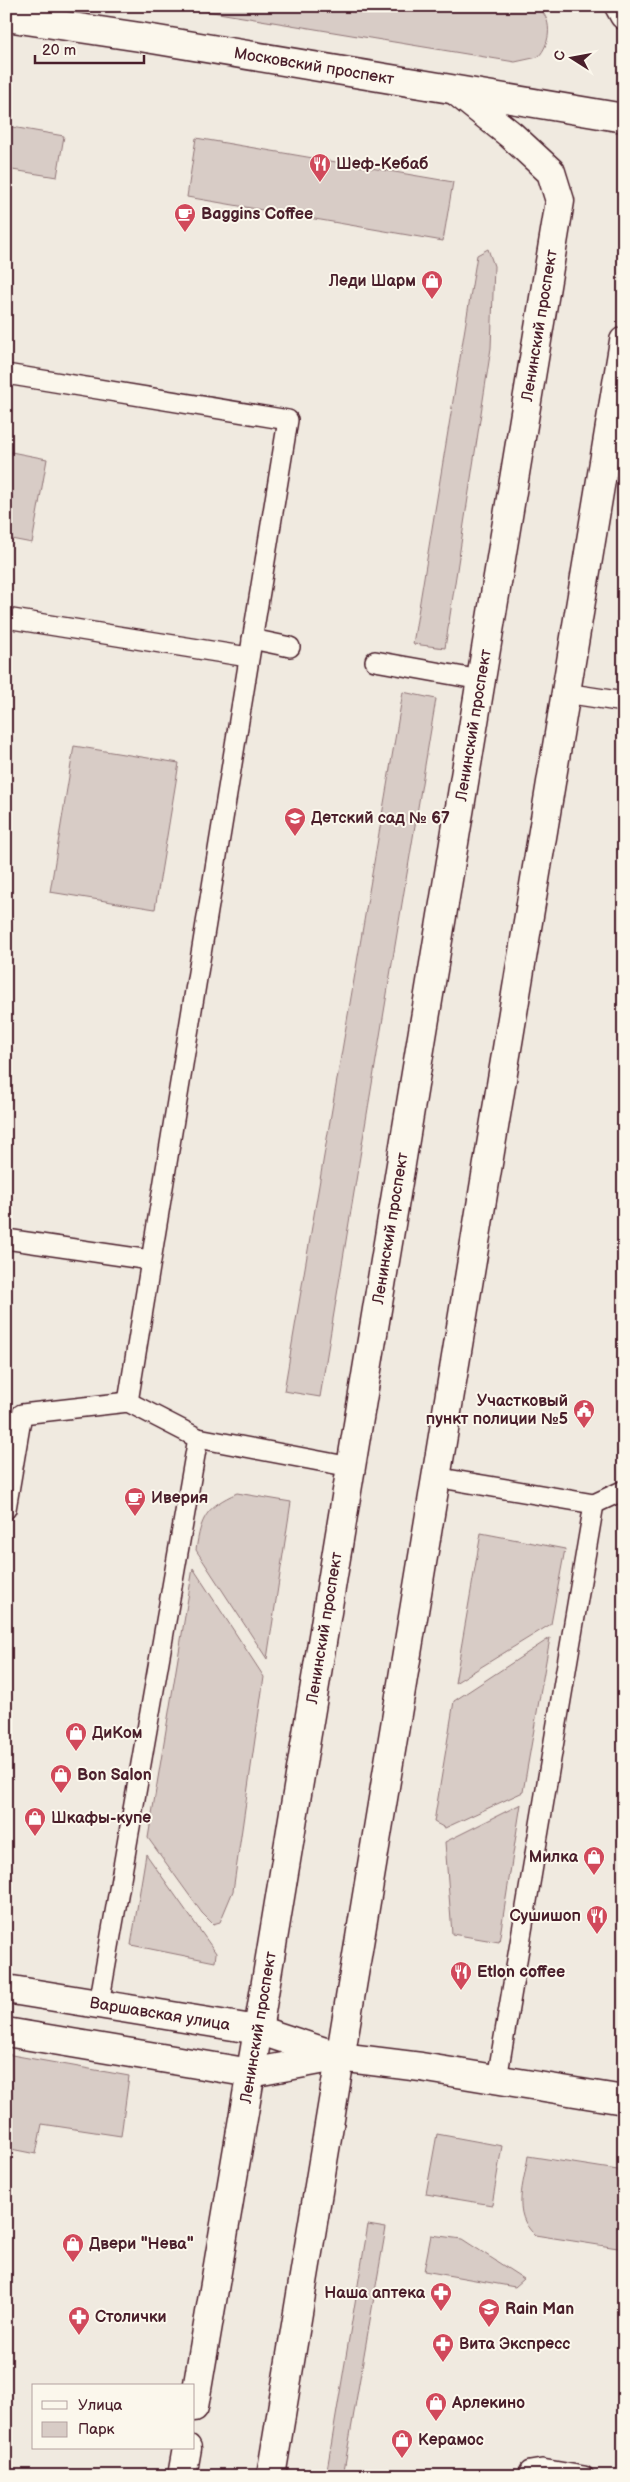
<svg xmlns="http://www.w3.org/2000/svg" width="630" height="2482" viewBox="0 0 630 2482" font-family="'Balsamiq Sans',sans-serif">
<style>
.green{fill:#d8ccc6;stroke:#917678}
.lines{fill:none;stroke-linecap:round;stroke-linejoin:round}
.lane-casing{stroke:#4a1f2b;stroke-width:22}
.secondary-casing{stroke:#4a1f2b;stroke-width:31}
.primary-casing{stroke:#4a1f2b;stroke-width:31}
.lane{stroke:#fbf7ec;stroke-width:19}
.secondary{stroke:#fbf7ec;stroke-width:28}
.primary{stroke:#fbf7ec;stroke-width:28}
.labels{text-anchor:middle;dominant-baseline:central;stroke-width:4;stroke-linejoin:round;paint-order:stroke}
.street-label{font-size:16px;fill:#4a1f2b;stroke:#fbf7ec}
.poi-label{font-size:16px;font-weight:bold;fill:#4a1f2b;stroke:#fbf7ec;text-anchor:start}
</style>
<rect width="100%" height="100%" fill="#f0eae0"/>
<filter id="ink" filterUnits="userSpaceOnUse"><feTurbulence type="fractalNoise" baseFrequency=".02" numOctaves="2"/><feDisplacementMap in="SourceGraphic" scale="10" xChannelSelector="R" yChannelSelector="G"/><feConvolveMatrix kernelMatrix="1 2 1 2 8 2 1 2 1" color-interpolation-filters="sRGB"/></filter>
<g filter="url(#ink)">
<g class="green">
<path d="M 176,6 L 535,6 C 554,16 551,44 538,57 L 515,62 Z"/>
<path d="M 6,126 L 64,136 L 57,177 L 6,169 Z"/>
<path d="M 196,138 L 453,182 L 443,241 L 187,197 Z"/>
<path d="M 488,249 L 494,266 L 491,348 L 445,648 L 413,644 L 477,255 Z"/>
<path d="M 6,451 L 47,459 L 32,543 L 6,538 Z"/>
<path d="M 403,692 L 436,699 L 320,1397 L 284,1391 Z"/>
<path d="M 74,746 L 179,763 L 155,909 L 50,892 Z"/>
<path d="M 237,1493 L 291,1502 L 267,1659 L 196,1550 C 201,1517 206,1507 237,1493 Z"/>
<path d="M 481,1533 L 565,1549 L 551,1624 L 455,1683 Z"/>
<path d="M 193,1568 L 264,1677 L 233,1891 L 220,1922 L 213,1924 L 202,1913 L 148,1838 Z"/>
<path d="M 550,1638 L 523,1792 L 445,1828 L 434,1822 L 454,1701 Z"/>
<path d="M 521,1804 L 499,1942 L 452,1934 L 445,1842 Z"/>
<path d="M 146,1854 L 216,1953 L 215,1962 L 131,1945 Z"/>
<path d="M 6,2054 L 129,2076 L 121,2136 L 42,2124 L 36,2154 L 6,2148 Z"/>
<path d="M 437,2134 L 502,2146 L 492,2205 L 426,2194 Z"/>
<path d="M 528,2156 L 624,2171 L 624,2249 L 535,2235 C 511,2213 524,2184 528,2156 Z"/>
<path d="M 368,2225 L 386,2228 L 343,2476 L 326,2476 Z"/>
<path d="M 431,2235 L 462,2239 L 524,2279 L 515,2287 L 424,2271 Z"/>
</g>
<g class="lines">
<g class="lane-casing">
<g id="lane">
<path d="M 6,374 L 288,420 L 128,1402"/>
<path d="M 6,618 L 248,657"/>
<path d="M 252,639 L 290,647"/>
<path d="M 375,661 L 481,680"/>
<path d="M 565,693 L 624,702"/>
<path d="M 6,1239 L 150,1260"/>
<path d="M 435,1477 L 594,1504 L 624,1490"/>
<path d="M 6,1509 L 22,1414 L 128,1402 L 198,1438 L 351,1467"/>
<path d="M 99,2004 L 198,1438"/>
<path d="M 497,2079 L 594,1504"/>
<path d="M 528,2476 L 530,2471 L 542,2469 L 584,2476"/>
</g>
</g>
<g class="secondary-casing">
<g id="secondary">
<path id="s1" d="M 6,1989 L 258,2030 L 340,2057 L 421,2067 L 624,2100"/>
<path d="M 6,2032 L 251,2073 L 336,2057"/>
</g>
</g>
<g class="primary-casing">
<g id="primary">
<path d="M 619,6 L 624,15"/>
<path id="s2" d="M 6,17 L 140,37 L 624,118"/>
<path id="s3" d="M 194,2407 L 258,2030 L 560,201 L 551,172 L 511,135 L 456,91"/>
<path d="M 182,2476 L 187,2448"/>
<path d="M 271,2476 L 624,341"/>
</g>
</g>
<use href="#lane" class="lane"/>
<use href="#secondary" class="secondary"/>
<use href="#primary" class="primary"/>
</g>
</g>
<defs>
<g id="restaurant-pin" transform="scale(1.125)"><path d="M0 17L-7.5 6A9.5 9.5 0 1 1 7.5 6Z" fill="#d1495b" stroke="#fbf7ec"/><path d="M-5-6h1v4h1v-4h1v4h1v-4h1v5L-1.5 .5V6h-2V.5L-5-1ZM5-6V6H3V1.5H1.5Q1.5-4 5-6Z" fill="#fff"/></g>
<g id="cafe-pin" transform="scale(1.125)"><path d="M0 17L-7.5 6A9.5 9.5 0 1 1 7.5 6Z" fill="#d1495b" stroke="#fbf7ec"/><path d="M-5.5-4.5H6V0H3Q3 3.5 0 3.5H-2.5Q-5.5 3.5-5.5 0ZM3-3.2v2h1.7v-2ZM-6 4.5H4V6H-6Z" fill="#fff"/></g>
<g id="shop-pin" transform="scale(1.125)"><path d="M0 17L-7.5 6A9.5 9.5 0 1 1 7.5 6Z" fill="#d1495b" stroke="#fbf7ec"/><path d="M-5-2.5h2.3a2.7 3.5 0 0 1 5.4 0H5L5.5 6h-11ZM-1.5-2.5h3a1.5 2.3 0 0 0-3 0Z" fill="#fff"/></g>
<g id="school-pin" transform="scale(1.125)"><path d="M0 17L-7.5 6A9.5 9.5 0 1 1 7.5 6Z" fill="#d1495b" stroke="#fbf7ec"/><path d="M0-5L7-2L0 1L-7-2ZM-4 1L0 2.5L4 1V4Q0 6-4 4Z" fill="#fff"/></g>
<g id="civic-pin" transform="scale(1.125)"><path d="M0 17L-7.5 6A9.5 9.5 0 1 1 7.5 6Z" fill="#d1495b" stroke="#fbf7ec"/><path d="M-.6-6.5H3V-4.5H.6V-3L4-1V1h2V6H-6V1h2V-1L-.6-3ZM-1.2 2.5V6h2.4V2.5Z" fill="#fff"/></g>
<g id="pharmacy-pin" transform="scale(1.125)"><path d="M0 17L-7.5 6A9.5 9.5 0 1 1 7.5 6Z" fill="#d1495b" stroke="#fbf7ec"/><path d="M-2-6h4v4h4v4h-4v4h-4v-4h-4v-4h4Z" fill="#fff"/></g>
</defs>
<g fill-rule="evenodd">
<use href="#restaurant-pin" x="320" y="164"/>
<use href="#cafe-pin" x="185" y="214"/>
<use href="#shop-pin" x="432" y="281"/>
<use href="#school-pin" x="295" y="818"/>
<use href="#civic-pin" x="584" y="1410"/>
<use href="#cafe-pin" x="135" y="1498"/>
<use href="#shop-pin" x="76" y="1733"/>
<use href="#shop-pin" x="61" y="1775"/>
<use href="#shop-pin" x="35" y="1818"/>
<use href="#shop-pin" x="594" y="1857"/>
<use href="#restaurant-pin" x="597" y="1916"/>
<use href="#restaurant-pin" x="461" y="1972"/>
<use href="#shop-pin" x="73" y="2244"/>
<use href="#pharmacy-pin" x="441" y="2293"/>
<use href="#school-pin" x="489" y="2309"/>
<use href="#pharmacy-pin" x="79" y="2317"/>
<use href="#pharmacy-pin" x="443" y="2344"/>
<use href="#shop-pin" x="436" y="2403"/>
<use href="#shop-pin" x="402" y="2440"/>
</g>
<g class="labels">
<g class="street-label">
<text stroke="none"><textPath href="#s2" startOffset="312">Московский проспект</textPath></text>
<text stroke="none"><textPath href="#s3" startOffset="2110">Ленинский проспект</textPath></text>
<text stroke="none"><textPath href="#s3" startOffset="1705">Ленинский проспект</textPath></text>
<text stroke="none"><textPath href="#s3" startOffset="1195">Ленинский проспект</textPath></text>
<text stroke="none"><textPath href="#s3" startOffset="790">Ленинский проспект</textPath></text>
<text stroke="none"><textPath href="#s1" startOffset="156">Варшавская улица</textPath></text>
<text stroke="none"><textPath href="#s3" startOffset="385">Ленинский проспект</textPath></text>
</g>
<g class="poi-label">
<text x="336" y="164">Шеф-Кебаб</text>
<text x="201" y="214">Baggins Coffee</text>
<text x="416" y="281" text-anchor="end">Леди Шарм</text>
<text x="311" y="818">Детский сад № 67</text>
<text x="568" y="1401" text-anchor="end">Участковый<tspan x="568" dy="18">пункт полиции №5</tspan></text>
<text x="151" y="1498">Иверия</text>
<text x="92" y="1733">ДиКом</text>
<text x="77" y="1775">Bon Salon</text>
<text x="51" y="1818">Шкафы-купе</text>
<text x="578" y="1857" text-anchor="end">Милка</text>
<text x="581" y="1916" text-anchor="end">Сушишоп</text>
<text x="477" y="1972">Etlon coffee</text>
<text x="89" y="2244">Двери "Нева"</text>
<text x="425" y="2293" text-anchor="end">Наша аптека</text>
<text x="505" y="2309">Rain Man</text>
<text x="95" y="2317">Столички</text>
<text x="459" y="2344">Вита Экспресс</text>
<text x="452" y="2403">Арлекино</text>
<text x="418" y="2440">Керамос</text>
</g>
</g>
<rect width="630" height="2482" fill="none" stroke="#fbf7ec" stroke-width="25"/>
<rect x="12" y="12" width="605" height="2457" fill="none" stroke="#4a1f2b" stroke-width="2" filter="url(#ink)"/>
<rect x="32" y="2384" width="162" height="65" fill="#fbf7ec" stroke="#b4a19f"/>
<rect x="42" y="2401" width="25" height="8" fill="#fbf7ec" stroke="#b4a19f"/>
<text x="78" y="2410" font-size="15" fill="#4a1f2b">Улица</text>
<rect x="42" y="2422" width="25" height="15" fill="#d8ccc6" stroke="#b4a19f"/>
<text x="78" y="2434" font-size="15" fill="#4a1f2b">Парк</text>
<g transform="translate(572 58) rotate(281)" stroke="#fbf7ec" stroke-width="4" paint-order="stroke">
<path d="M0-4L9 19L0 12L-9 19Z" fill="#4a1f2b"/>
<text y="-8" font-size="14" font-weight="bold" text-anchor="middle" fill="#4a1f2b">С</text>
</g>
<path d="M35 55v8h109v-8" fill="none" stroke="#4a1f2b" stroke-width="2.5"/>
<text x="42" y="55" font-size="15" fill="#4a1f2b" stroke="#fbf7ec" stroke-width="4" paint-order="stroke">20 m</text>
</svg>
